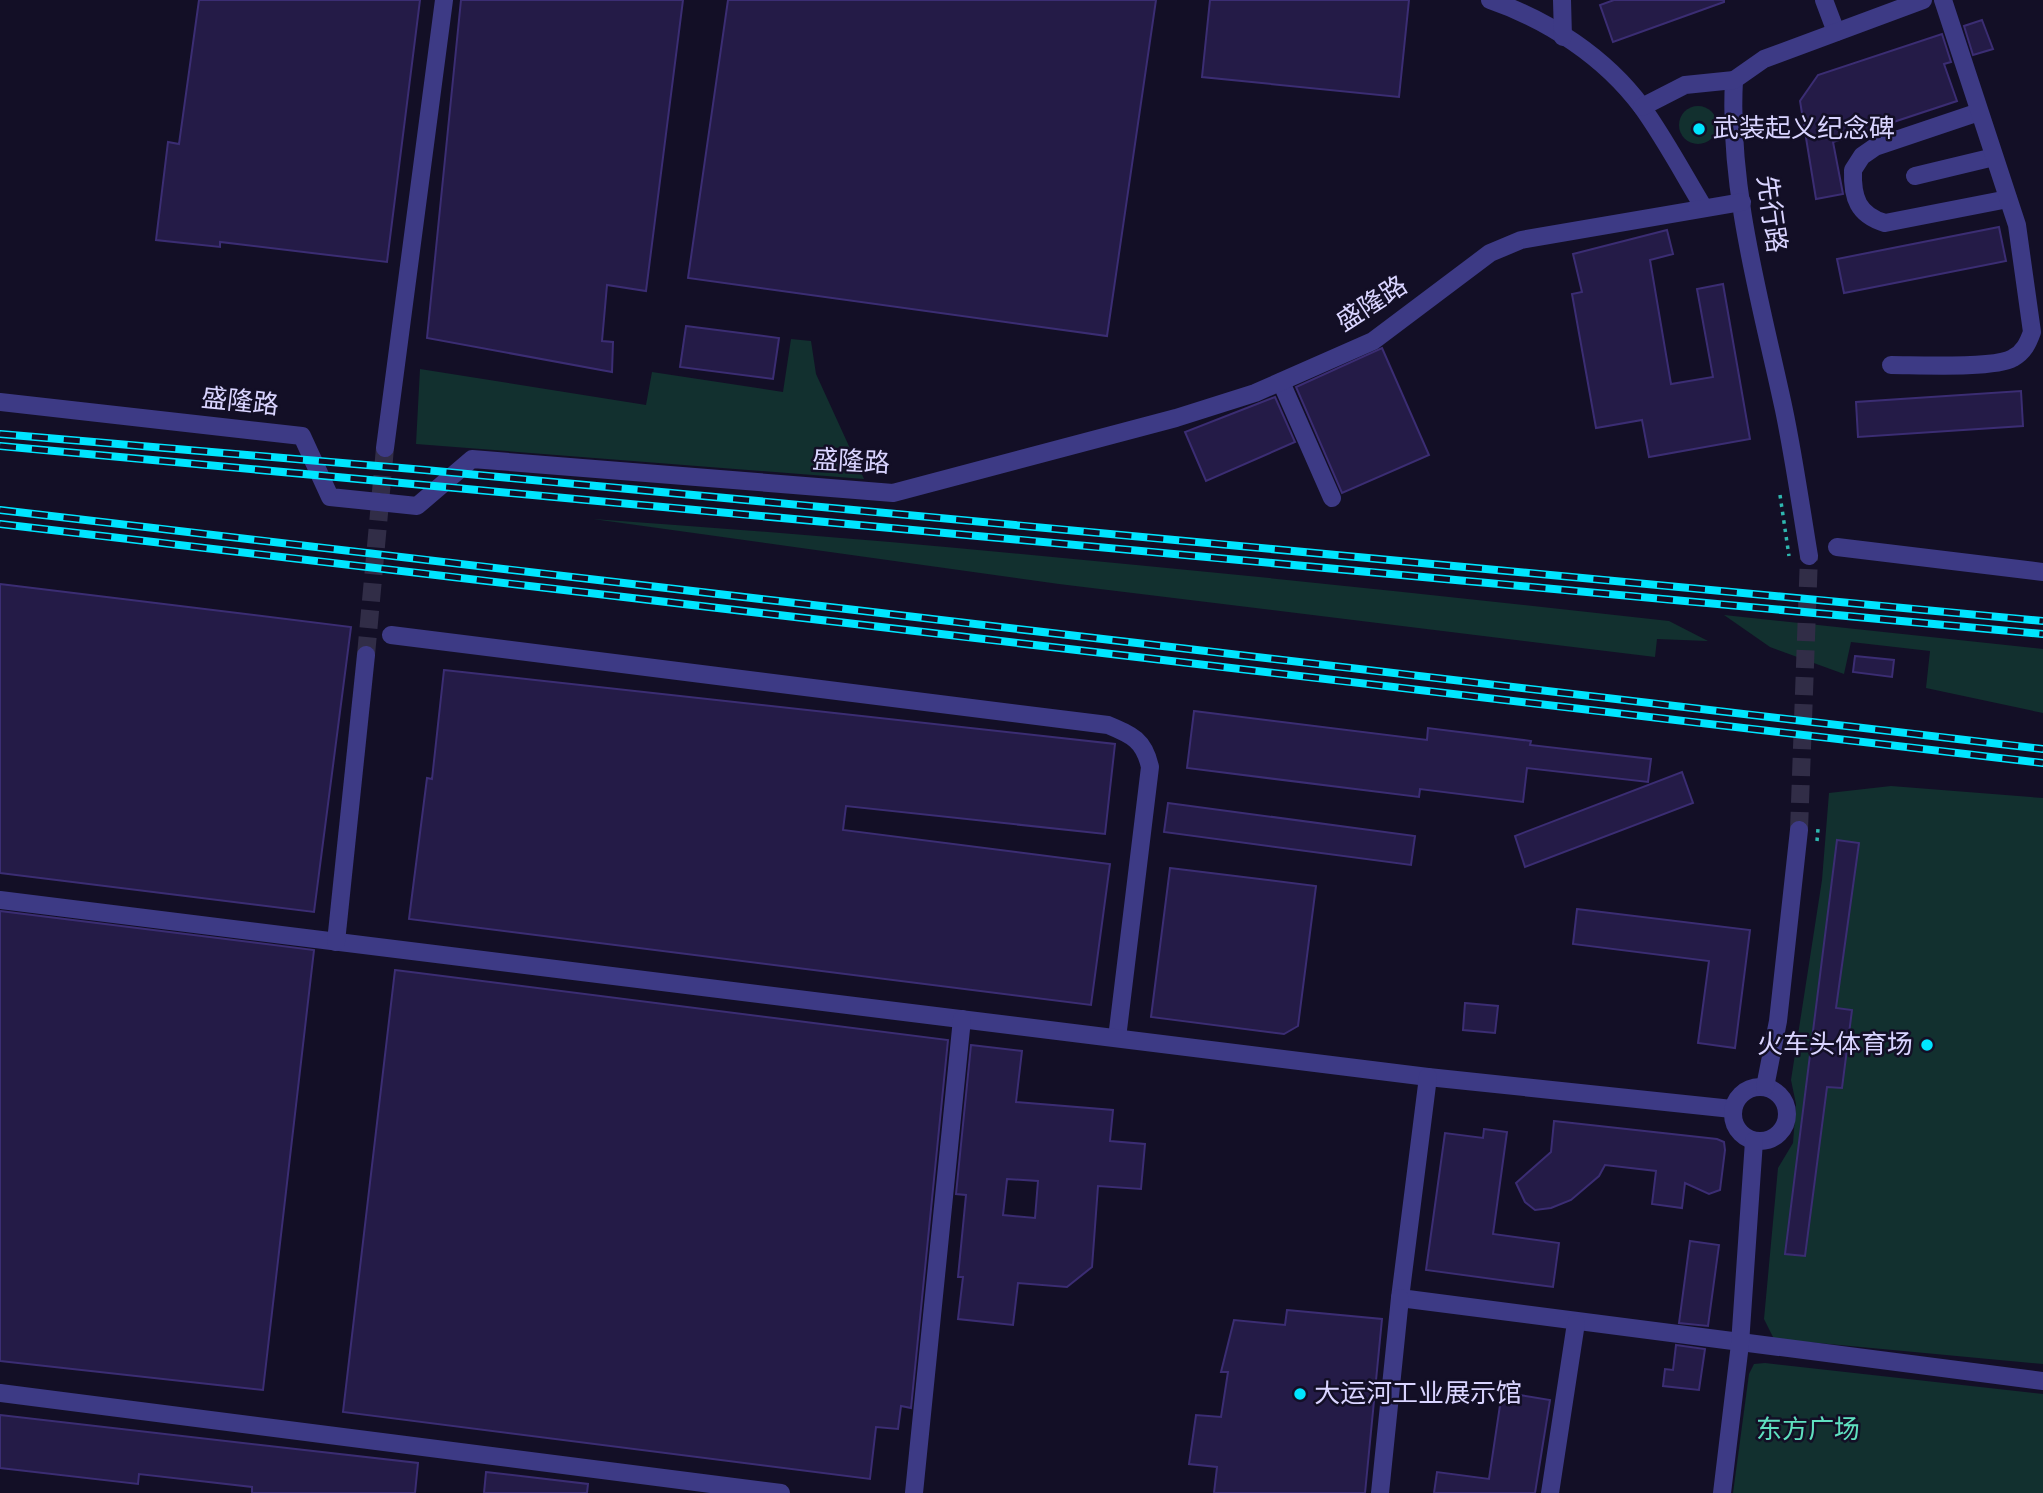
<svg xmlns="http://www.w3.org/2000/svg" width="2043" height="1493" viewBox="0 0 2043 1493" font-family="'Alegreya Sans','Noto Sans SC',sans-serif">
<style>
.green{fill:#12302f}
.building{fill:#241b47;stroke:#3b2d73;stroke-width:2;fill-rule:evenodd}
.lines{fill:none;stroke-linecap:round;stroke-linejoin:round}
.minor-tunnel{stroke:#312d47;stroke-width:18;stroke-dasharray:18 9;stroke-linecap:butt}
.path{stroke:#2fb8b0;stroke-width:3.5;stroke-dasharray:3.5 5;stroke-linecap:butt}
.minor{stroke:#3d3a85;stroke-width:18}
.rail-casing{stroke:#00e5ff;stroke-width:8}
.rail{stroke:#130f26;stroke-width:5;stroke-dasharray:16;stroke-linecap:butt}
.poi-dot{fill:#00e5ff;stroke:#130f26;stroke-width:2.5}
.labels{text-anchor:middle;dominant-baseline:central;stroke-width:5;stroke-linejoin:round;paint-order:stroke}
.poi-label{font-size:26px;fill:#d9d4ff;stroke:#130f26;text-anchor:start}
.street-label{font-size:26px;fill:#d9d4ff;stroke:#130f26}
.park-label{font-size:26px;fill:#5fe0c0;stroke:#130f26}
</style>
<rect width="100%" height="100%" fill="#130f26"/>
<g class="green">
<circle cx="1698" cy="125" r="19"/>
<path d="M 791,339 L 811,341 L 816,374 L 864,479 L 416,444 L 420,369 L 646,405 L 652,372 L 783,392 Z"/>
<path d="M 593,519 C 952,544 1311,581 1669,621 L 1708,641 L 1657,639 L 1655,657 L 1059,584 Z"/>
<path d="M 1724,615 L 2043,649 L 2043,713 L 1926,688 L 1930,651 L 1851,642 L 1844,674 L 1770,647 Z"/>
<path d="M 1891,786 L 2043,798 L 2043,1364 L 1774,1339 L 1764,1319 L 1778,1168 L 1793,1143 L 1796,1104 L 1791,1080 L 1822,880 L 1829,793 Z"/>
<path d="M 1765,1363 L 2043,1394 L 2043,1493 L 1733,1493 L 1749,1374 L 1754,1364 Z"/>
</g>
<g class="building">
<path d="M 199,0 L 420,0 L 387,262 L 220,242 L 220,247 L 156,240 L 168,142 L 179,144 Z"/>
<path d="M 461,0 L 683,0 L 646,291 L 607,285 L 602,341 L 613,342 L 612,372 L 427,338 Z"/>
<path d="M 728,0 L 1156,0 L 1107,336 L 688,278 Z"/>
<path d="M 1210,0 L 1409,0 L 1399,97 L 1202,77 Z"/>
<path d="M 1614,0 L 1724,0 L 1724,2 L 1613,42 L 1600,5 Z"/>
<path d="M 1982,20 L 1993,49 L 1973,55 L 1964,26 Z"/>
<path d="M 1942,34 L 1951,62 L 1944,64 L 1957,101 L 1833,142 L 1843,194 L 1816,199 L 1800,101 L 1818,75 Z"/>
<path d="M 1999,227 L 2006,261 L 1844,293 L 1837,259 Z"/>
<path d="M 1667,230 L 1673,254 L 1650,260 L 1671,384 L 1713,377 L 1697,289 L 1723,284 L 1750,439 L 1649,457 L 1642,420 L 1596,428 L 1572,294 L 1582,292 L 1573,254 Z"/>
<path d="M 686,326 L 779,338 L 773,379 L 680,367 Z"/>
<path d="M 1382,348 L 1429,455 L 1342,493 L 1296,387 Z"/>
<path d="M 2021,391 L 2023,426 L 1858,437 L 1856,402 Z"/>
<path d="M 1275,397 L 1295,442 L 1206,481 L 1185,432 Z"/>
<path d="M 0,584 L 351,627 L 314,912 L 0,873 Z"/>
<path d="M 1855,656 L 1894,660 L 1892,677 L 1853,672 Z"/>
<path d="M 444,670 L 1115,744 L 1105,834 L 846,806 L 843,830 L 1110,864 L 1091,1005 L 409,919 L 427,778 L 432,779 Z"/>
<path d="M 1194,711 L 1427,740 L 1428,728 L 1531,741 L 1530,745 L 1651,759 L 1648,782 L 1527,768 L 1523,802 L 1420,789 L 1419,797 L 1187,768 Z"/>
<path d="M 1682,772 L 1693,803 L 1525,867 L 1515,836 Z"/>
<path d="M 1168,803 L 1415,836 L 1411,865 L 1164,832 Z"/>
<path d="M 1837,840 L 1859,843 L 1836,1008 L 1852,1010 L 1842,1088 L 1827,1087 L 1805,1256 L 1785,1254 Z"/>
<path d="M 1170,868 L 1316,886 L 1298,1026 L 1284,1034 L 1151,1017 Z"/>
<path d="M 1577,909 L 1750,930 L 1735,1048 L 1698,1043 L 1709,961 L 1573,944 Z"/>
<path d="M 0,911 L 314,950 L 263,1390 L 0,1361 Z"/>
<path d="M 395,970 L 948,1040 L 911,1408 L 901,1406 L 898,1429 L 876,1427 L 870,1479 L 343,1412 Z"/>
<path d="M 1465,1003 L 1498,1006 L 1495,1033 L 1463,1030 Z"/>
<path d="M 971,1045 L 1022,1051 L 1016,1102 L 1113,1110 L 1110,1141 L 1145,1144 L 1141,1189 L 1098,1186 L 1092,1267 L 1067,1287 L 1018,1283 L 1013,1325 L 958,1319 L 963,1277 L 958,1277 L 966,1195 L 956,1194 ZM 1007,1179 L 1038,1181 L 1035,1218 L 1003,1215 Z"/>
<path d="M 1554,1121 L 1717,1139 L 1724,1142 L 1725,1150 L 1720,1190 L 1709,1194 L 1685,1183 L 1682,1208 L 1652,1204 L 1656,1171 L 1605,1165 L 1599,1176 L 1571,1200 L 1551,1208 L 1535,1210 L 1525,1202 L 1516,1183 L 1551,1152 Z"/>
<path d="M 1484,1129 L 1507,1132 L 1493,1234 L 1559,1243 L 1553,1287 L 1426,1270 L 1445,1133 L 1483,1138 Z"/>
<path d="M 1690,1241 L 1719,1245 L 1708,1326 L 1679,1323 Z"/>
<path d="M 1287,1310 L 1382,1319 L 1365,1493 L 1214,1493 L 1217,1467 L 1189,1464 L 1196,1415 L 1221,1417 L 1228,1372 L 1221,1372 L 1234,1320 L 1285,1325 Z"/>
<path d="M 1676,1345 L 1705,1349 L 1699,1390 L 1663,1386 L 1665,1369 L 1673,1370 Z"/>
<path d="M 1502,1392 L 1550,1400 L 1535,1493 L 1434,1493 L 1437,1472 L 1489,1479 Z"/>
<path d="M 0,1415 L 418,1463 L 415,1493 L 252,1493 L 252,1487 L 139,1474 L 138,1484 L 0,1468 Z"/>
<path d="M 486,1472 L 588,1484 L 587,1493 L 484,1493 Z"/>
</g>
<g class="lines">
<g class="minor-tunnel">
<path d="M 366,655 L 385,448"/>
<path d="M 1799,830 L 1809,556"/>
</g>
<g class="path">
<path d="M 1780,495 L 1789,556"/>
<path d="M 1817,841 L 1818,829"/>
</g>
<g class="minor">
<path d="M 1490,0 C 1548,20 1605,57 1642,107 C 1665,139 1684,175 1704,208"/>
<path d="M 1562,0 L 1563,37"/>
<path d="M 1824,0 L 1836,32"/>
<path d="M 1734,80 C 1728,191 1761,302 1784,410 C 1794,458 1801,508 1809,556"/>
<path d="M 1642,107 L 1685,85 L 1734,80 L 1764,59 L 1923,0"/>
<path d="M 1979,112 L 1875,147 L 1862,156 L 1853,170 C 1852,198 1858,215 1885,223 L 2008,199"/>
<path d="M 1915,176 L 1994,157"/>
<path d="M 1891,365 C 1917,365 1994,369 2013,358 C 2024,352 2028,343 2032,332 L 2017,225 L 1943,0"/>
<path d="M 1281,382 L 1332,498"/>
<path d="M 0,402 L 302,436 L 330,497 L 417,506 L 472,459 L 893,493 L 1176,418 L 1255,393 L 1373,341 L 1490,253 L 1521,240 L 1742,202"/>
<path d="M 385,448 L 444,0"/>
<path d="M 1837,547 L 2043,572"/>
<path d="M 391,635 L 1108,725 C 1132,735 1144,740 1150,767 L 1117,1038"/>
<path d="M 0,900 L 1428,1077 L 1732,1109"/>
<path d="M 336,942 L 366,655"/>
<path d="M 1428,1077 L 1400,1298 L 2043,1381"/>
<circle cx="1760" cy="1114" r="27"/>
<path d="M 1765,1087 L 1778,1021 L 1799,830"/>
<path d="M 0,1393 L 781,1493"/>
<path d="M 914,1493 L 962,1019"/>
<path d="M 1380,1493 L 1400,1298"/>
<path d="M 1550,1493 L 1576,1323"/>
<path d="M 1722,1493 L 1740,1344 L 1754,1141"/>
</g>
<g class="rail-casing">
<g id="rail">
<path d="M 0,434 L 425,470 L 2043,621"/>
<path d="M 0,446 L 2043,634"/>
<path d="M 0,510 L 2043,749"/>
<path d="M 0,524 L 2043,763"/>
</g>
</g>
<use href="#rail" class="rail"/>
</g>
<g class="poi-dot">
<circle cx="1699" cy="129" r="7"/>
<circle cx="1927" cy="1045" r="7"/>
<circle cx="1300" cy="1394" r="7"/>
</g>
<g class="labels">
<g class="poi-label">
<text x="1713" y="129">武装起义纪念碑</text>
<text x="1913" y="1045" text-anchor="end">火车头体育场</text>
<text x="1314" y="1394">大运河工业展示馆</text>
</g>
<g class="street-label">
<text transform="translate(1771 214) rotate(82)">先行路</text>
<text transform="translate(1372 304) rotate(-33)">盛隆路</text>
<text transform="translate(240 402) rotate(6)">盛隆路</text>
<text transform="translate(851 462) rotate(3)">盛隆路</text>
</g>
<g class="park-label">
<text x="1808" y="1430">东方广场</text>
</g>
</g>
</svg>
